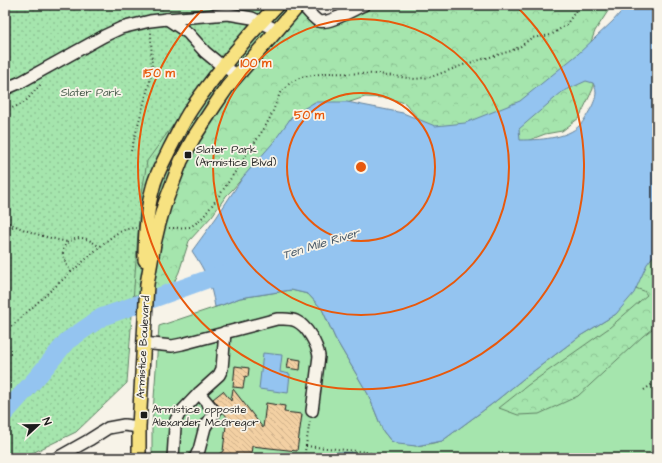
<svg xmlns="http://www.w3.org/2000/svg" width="662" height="463" viewBox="0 0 662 463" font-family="'Architects Daughter',sans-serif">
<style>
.green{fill:#a5e5ad;stroke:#608064}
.forest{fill:url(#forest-crowns);stroke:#608064}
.park{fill:url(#park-dots);stroke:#608064}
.water{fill:#94c4f0;stroke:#64819b;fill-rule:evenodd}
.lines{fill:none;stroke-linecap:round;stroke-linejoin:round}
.river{stroke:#94c4f0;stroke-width:18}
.building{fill:url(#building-back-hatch);stroke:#1c1c1c}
.minor-casing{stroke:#1c1c1c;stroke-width:14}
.major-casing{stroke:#1c1c1c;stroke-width:16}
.path{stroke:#1c1c1c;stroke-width:2;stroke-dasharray:1 3;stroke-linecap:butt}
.minor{stroke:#f7f3e8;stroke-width:11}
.major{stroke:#f7e281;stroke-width:13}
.ring{fill:none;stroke:#e8590c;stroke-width:2}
.poi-dot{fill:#1c1c1c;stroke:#f7f3e8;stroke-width:1.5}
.labels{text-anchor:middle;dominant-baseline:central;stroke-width:3.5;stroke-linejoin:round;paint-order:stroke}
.park-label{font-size:11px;fill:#455848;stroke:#f7f3e8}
.poi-label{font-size:11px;fill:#1c1c1c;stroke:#f7f3e8;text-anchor:start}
.street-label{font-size:11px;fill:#1c1c1c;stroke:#f7f3e8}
.water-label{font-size:12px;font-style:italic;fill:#465766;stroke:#f7f3e8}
.centre{fill:#e8590c;stroke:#f7f3e8;stroke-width:2}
.ring-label{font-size:12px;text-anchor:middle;font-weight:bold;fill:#e8590c;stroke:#f7f3e8;stroke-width:3.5;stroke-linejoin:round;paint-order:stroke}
</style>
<defs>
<pattern id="forest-crowns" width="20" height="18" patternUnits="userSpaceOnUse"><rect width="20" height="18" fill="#a5e5ad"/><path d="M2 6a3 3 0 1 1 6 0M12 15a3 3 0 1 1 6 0" fill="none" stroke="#8dc494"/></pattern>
<pattern id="park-dots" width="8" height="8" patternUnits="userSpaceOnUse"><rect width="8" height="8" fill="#a5e5ad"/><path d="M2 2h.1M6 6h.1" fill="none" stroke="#8dc494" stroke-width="1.8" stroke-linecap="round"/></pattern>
<pattern id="building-back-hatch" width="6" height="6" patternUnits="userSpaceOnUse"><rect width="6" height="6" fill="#f3d0a3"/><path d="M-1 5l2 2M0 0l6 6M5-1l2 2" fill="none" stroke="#d0b28c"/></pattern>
</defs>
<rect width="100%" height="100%" fill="#f7f3e8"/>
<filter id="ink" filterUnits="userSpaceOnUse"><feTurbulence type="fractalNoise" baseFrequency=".025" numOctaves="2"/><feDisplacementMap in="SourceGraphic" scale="8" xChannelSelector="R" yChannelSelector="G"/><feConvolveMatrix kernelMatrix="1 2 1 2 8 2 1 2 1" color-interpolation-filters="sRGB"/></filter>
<g filter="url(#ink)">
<path class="green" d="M 657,251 L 657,458 L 152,458 L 152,427 L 159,326 L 222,305 L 240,298 L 291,290 L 308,294 L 322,309 L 335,338 L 368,394 L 383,431 L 391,441 L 416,446 L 429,444 L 442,441 L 492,404 L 523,379 L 580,336 L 616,314 L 647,264 Z"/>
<g class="forest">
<path d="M 93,5 L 300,5 L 323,21 L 365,5 L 615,5 L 610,8 L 595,31 L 591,42 L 594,65 L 593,89 L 579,118 L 562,131 L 545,134 L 522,143 L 433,136 L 405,103 L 387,98 L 365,97 L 344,104 L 320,103 L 291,117 L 273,151 L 245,175 L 233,189 L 226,196 L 212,216 L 189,241 L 179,272 L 171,289 L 157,298 L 146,298 L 136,295 L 110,300 Z"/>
<path d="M 657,232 L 657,325 L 643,336 L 578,396 L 539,414 L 518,415 L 499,408 L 528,385 L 609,328 L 647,295 L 644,291 L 615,281 Z"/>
</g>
<path class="park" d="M 5,5 L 266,5 L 184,110 L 147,161 L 140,206 L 127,383 L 76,432 L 22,458 L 5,458 Z"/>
<g class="water">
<path d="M 627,5 L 657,5 L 657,251 L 647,264 L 634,293 L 616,314 L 580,336 L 523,379 L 492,404 L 442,441 L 416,446 L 398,444 L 391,441 L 383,431 L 368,394 L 335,338 L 322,309 L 308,294 L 291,290 L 240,298 L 222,305 L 215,307 C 211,283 206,272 192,251 L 216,218 L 243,177 L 272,144 L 293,115 L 315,102 L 347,102 L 403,113 L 435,126 L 465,123 L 520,101 L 578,54 L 613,21 ZM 586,81 L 593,83 C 594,85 596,89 596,92 C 596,98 593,105 590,110 C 587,115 584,121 580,125 C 567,139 538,140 520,140 L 519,129 L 562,92 Z"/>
<path d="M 263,353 L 282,355 L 280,372 L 290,374 L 288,393 L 259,389 Z"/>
<path d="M 340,452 L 353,453 L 368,458 L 319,458 C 325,452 332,453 340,452 Z"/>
</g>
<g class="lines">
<path class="river" d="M 5,413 L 39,375 L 67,341 L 102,317 L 208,279 L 232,272"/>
</g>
<g class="building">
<path d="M 289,358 L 301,360 L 300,370 L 287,368 Z"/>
<path d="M 235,366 L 249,368 L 248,377 L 245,376 L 243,388 L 233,387 Z"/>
<path d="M 233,389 L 263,428 L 266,403 L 285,406 L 284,412 L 302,414 L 297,451 L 252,446 L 251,455 L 244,455 L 244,458 L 214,458 L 223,451 L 227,417 L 213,399 L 223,391 L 231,401 Z"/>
</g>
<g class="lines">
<g class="minor-casing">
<g id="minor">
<path d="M 302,5 C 306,9 313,18 318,21 C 328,25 354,9 364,5"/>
<path d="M 167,19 L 188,33 L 205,52 L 222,66 L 238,75"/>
<path d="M 5,89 L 21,82 L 104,36 L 121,28 L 150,21 L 167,19 L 228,14 L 252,18 L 277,30"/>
<path d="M 143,343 L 172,346 L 182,344 L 277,319 C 284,319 290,318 296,321 C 307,326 317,344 319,356 L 312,411"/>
<path d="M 57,458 L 89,440 L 108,428 L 124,425 L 139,427"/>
<path d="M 173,458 L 175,427 L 176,420 L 179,414 L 199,393 L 219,375 L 222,369 L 225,332"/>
<path d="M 195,458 L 199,450 L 205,427 L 215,412 L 199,393"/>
</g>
</g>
<g class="major-casing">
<g id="major">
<path d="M 145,260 C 145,238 147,209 153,187 C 156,174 164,161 170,148 C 177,135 183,121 192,108 C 217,71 247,37 277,5"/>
<path d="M 139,458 L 139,427 L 147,284 L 154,244 L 158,227 L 164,206 L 181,161 L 194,137 L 215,105 L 228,86 L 299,5"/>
</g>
</g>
<g class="path">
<path d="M 5,111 L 24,103 L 42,83"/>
<path d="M 131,151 L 152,73 L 151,31"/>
<path d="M 5,221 C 27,232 44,237 68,242"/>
<path d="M 169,228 L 175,228 L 190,227 L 195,224 L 204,216 L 219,196 L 265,127 L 271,116 L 280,93 L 291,82 L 301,77 L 326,73 L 379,74 L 415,79 L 431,77 L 466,64 L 511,51 L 521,46 L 531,38 L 551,35 L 566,25 L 580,5"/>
<path d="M 5,231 L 14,226"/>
<path d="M 71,272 C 65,263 57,248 70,241 C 74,239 78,238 82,238 C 89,239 94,243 100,247"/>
<path d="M 5,331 L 13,325 C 37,303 61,281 85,260 C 95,251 104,242 116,234 C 122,230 129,228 136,228"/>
<path d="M 644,390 L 657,381"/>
<path d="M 306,446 L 367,452 L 373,454 L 380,458"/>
<path d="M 304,458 L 310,420"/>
</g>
<use href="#minor" class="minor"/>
<use href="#major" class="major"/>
</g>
</g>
<g class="ring">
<circle cx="361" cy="167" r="74"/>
<circle cx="361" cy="167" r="148"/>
<path d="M515 5A223 223 0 1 1 207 5"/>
</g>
<g class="poi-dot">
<rect x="184" y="151" width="8" height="8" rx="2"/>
<rect x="140" y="411" width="8" height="8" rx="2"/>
</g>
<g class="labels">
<g class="park-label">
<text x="91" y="92">Slater Park</text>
</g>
<g class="poi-label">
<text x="196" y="149">Slater Park<tspan x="196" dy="13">(Armistice Blvd)</tspan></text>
<text x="152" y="409">Armistice opposite<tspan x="152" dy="13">Alexander McGregor</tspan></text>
</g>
<g class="street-label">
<text transform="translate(143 347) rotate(-87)">Armistice Boulevard</text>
</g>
<g class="water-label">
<text transform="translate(321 244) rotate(-17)">Ten Mile River</text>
</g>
</g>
<circle cx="361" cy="167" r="6" class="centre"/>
<g class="ring-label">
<text x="256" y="67">100 m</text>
<text x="159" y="77">150 m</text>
<text x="309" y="119">50 m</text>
</g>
<rect width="662" height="463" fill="none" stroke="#f7f3e8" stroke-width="20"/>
<rect x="10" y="10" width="642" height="443" fill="none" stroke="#1c1c1c" stroke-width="1.5" filter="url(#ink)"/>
<g transform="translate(38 425) rotate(68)" stroke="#f7f3e8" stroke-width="3" paint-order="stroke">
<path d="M0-3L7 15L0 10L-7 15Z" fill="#1c1c1c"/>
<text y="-6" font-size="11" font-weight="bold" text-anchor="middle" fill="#1c1c1c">N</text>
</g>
</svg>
